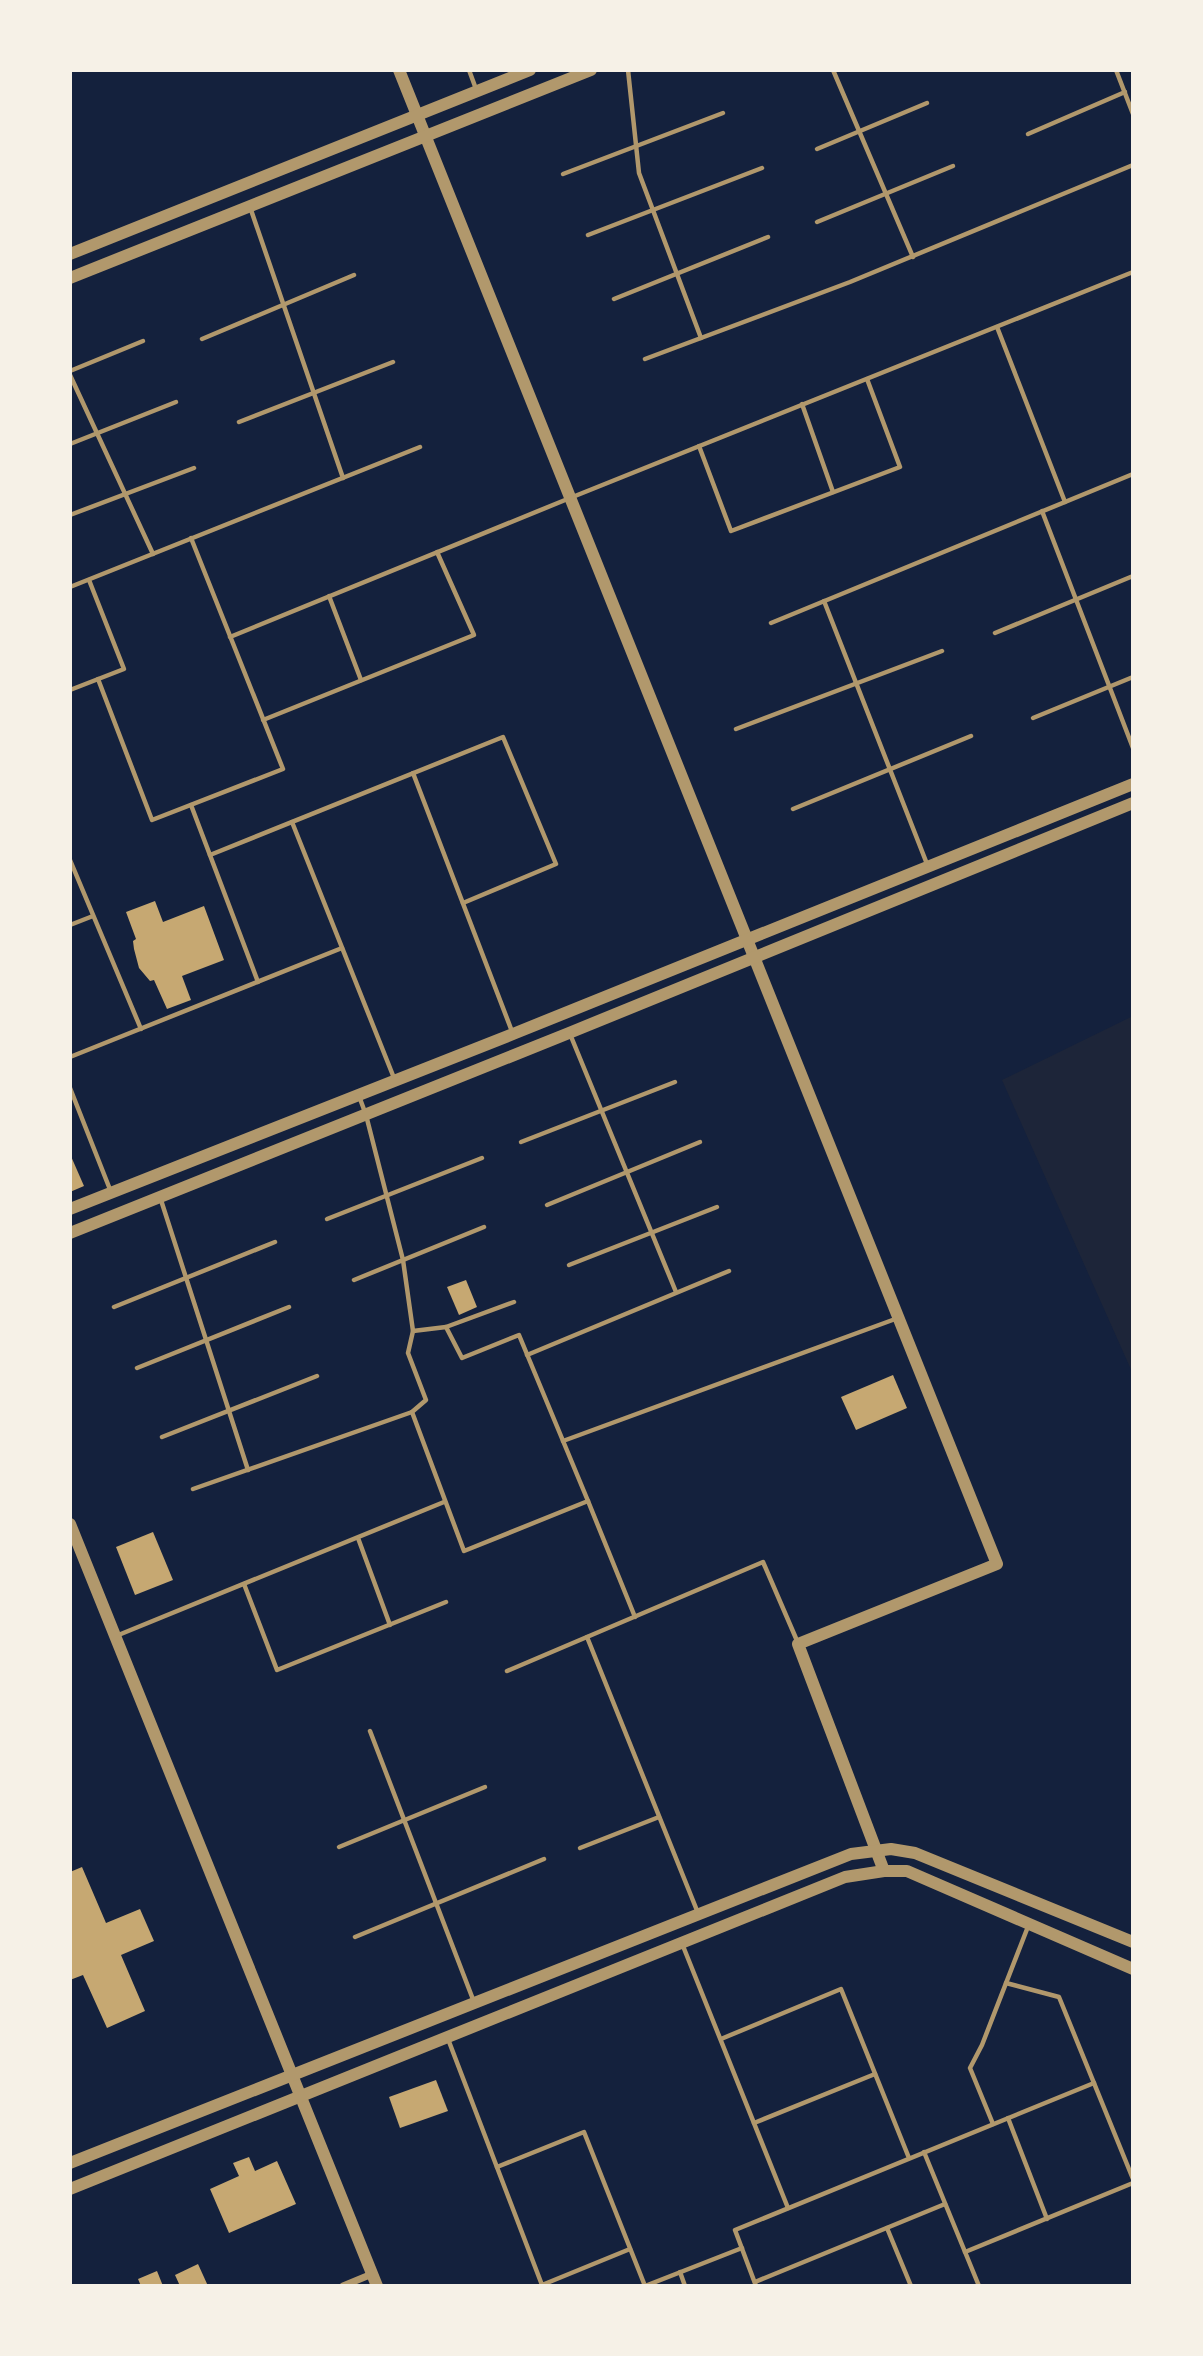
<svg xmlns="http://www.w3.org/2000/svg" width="1203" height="2356" viewBox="0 0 1203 2356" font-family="'Asap Condensed',sans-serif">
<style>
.green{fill:#1d2539}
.building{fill:#c6a872}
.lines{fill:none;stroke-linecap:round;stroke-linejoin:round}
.service{stroke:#b1986c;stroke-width:4.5}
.minor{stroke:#b1986c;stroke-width:7}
.tertiary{stroke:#b1986c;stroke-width:12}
</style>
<rect width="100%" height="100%" fill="#14213d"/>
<path class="green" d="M 1133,1016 L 1133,1374 L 1002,1080 Z"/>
<g class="building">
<path d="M 155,901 L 163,922 L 204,906 L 224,960 L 182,976 L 191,1000 L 167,1009 L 154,980 L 150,981 L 139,968 L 134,949 L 133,941 L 136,939 L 126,912 Z"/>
<path d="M 70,1154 L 84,1186 L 70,1192 Z"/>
<path d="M 466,1280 L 477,1307 L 459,1315 L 447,1287 Z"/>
<path d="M 893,1375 L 907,1408 L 856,1430 L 841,1397 Z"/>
<path d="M 153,1532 L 173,1580 L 135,1595 L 116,1547 Z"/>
<path d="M 82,1867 L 106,1923 L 140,1909 L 154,1941 L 121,1955 L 145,2011 L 107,2028 L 83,1975 L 70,1980 L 70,1872 Z"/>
<path d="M 436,2080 L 448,2111 L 400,2128 L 389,2097 Z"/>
<path d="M 249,2157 L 255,2171 L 277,2161 L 296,2204 L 229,2233 L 210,2189 L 239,2176 L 233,2163 Z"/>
<path d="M 198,2264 L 208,2286 L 180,2286 L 175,2275 Z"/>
<path d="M 157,2271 L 163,2286 L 141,2286 L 138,2279 Z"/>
</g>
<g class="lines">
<g class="service">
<path d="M 469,70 L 476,89"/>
<path d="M 628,70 L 639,173 L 701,338"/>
<path d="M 833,70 L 913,257"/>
<path d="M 1116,70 L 1133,114"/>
<path d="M 1028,134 L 1125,92"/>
<path d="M 817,149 L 927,103"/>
<path d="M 563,174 L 723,113"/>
<path d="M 250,207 L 343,478"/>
<path d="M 817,222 L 953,166"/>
<path d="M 588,235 L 762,168"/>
<path d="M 614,299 L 768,237"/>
<path d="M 997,327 L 1065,502"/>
<path d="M 202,339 L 354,275"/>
<path d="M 645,359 L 850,282 L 1133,165"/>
<path d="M 70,371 L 143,341"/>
<path d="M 70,375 L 153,554"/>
<path d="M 802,404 L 833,492"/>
<path d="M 239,422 L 393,362"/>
<path d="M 70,444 L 176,402"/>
<path d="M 699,446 L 731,531 L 900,467 L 867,379"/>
<path d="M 1042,511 L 1133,748"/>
<path d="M 70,515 L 194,468"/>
<path d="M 70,587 L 420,447"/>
<path d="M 329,596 L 361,680"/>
<path d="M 824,601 L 927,864"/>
<path d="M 771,623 L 1133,474"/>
<path d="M 995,633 L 1133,576"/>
<path d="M 230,637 L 570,498 L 1133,272"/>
<path d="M 98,679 L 152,820 L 283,769 L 191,538"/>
<path d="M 70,690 L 124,669 L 89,580"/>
<path d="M 1033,718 L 1133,677"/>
<path d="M 263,720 L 474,635 L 437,552"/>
<path d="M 736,729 L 942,651"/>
<path d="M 413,773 L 513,1034"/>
<path d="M 191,805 L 258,982"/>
<path d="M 793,809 L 971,736"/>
<path d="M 292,822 L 394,1078"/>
<path d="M 210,855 L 503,737 L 556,864 L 463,903"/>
<path d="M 70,860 L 141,1029"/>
<path d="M 70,925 L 93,916"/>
<path d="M 570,1034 L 676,1292"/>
<path d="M 70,1057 L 342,948"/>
<path d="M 70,1088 L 111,1192"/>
<path d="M 359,1096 L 366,1115 L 403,1260 L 413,1331 L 408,1353 L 426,1400 L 412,1412 L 464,1551 L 588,1501 L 519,1335 L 462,1358 L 446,1327"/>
<path d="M 521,1142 L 675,1082"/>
<path d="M 160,1197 L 248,1470"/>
<path d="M 547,1205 L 700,1142"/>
<path d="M 327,1219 L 482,1158"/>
<path d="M 569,1265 L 717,1207"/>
<path d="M 354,1280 L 484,1227"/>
<path d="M 114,1307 L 275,1242"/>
<path d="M 413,1331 L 446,1327 L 514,1302"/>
<path d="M 527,1355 L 729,1271"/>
<path d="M 137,1368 L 289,1307"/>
<path d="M 162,1437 L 317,1376"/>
<path d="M 563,1441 L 898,1318"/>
<path d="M 193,1489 L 412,1412"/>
<path d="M 588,1501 L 635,1617"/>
<path d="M 358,1538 L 390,1625"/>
<path d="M 244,1584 L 277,1670 L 446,1602"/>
<path d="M 116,1636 L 444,1502"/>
<path d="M 587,1637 L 698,1913"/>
<path d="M 507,1671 L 763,1562 L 798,1643"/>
<path d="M 370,1731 L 474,2002"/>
<path d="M 339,1847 L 485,1787"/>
<path d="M 580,1848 L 659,1817"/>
<path d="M 355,1937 L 544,1859"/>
<path d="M 683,1946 L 788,2208"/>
<path d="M 1006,1983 L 1059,1997 L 1133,2179"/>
<path d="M 448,2039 L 542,2285 L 630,2249"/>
<path d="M 721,2039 L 841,1989 L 909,2158"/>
<path d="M 1008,2118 L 1047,2219"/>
<path d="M 754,2123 L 875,2074"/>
<path d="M 993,2124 L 970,2068 L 982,2045 L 1029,1924"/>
<path d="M 924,2152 L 979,2286"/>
<path d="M 497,2167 L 584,2132 L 645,2286 L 742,2248"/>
<path d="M 887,2228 L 911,2286"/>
<path d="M 965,2252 L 1133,2183"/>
<path d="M 680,2272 L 685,2286"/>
<path d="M 755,2282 L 945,2204"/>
<path d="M 756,2286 L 735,2230 L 1094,2083"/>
</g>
<path class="minor" d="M 343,2286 L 372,2274"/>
<g class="tertiary">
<path d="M 399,70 L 997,1564 L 798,1644 L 884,1871"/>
<path d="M 70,254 L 530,70"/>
<path d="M 70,278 L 591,70"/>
<path d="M 70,1209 L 513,1034 L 1133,784"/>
<path d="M 70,1233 L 569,1033 L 1133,803"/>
<path d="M 70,1524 L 377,2286"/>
<path d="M 70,2163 L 851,1854 L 891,1849 L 915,1853 L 1133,1942"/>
<path d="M 70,2189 L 845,1877 L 884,1871 L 907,1871 L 1133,1969"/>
</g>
</g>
<rect width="1203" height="2356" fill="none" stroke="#f6f1e7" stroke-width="144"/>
</svg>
